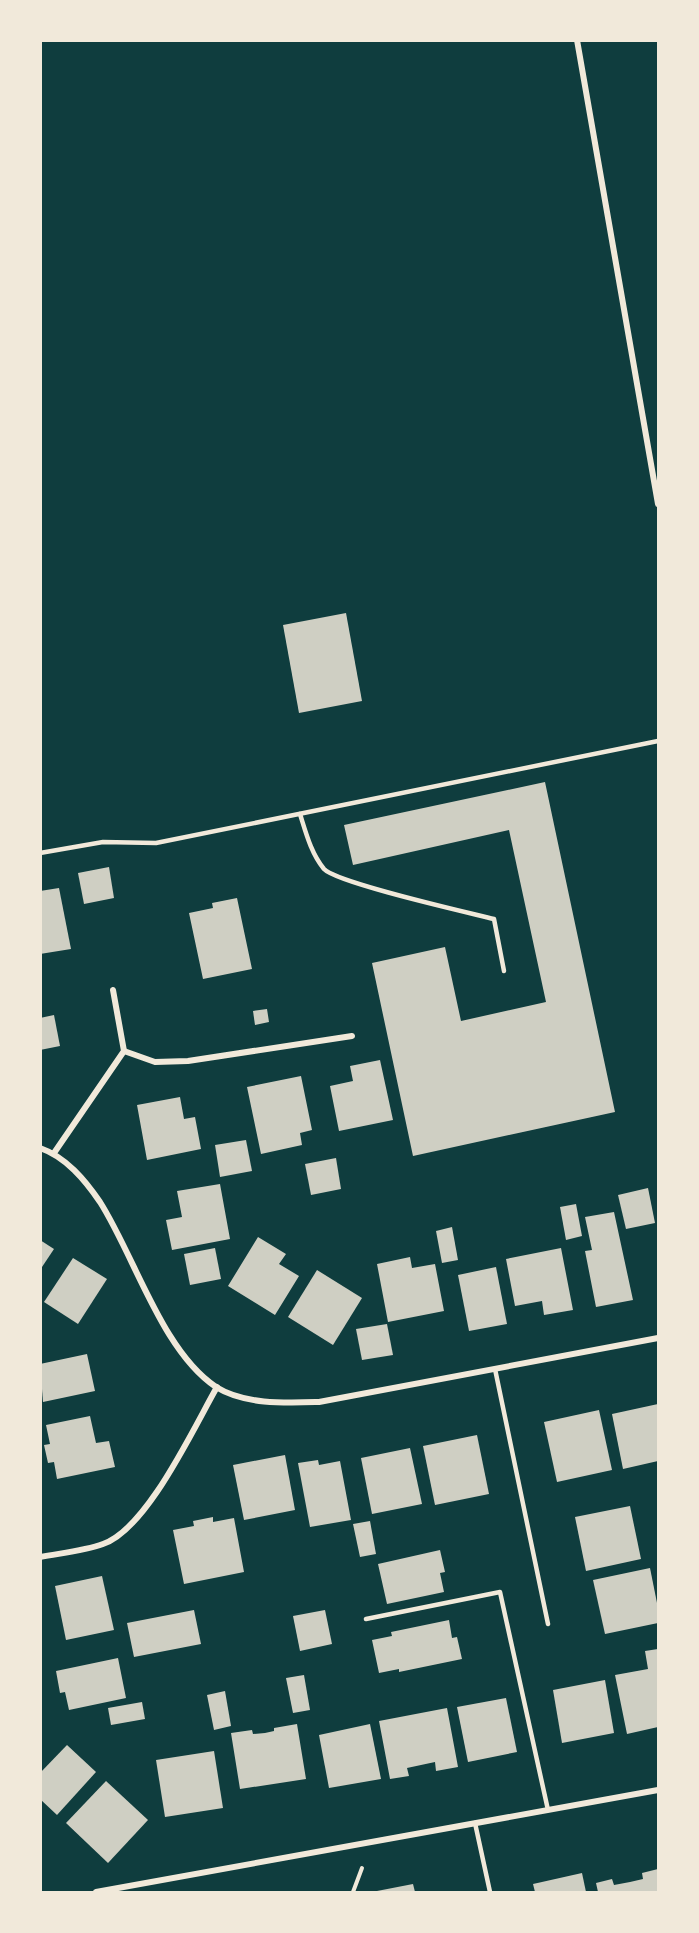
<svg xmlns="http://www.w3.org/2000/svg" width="699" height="1933" viewBox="0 0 699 1933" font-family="Jost,sans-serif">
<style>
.building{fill:#cfcfc3}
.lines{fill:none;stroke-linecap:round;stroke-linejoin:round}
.path{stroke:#f1e9da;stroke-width:4}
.service{stroke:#f1e9da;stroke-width:4.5}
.minor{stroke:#f1e9da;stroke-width:6}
</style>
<rect width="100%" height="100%" fill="#0f3d3e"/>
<g class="building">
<path d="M 346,613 L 362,701 L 299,713 L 283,625 Z"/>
<path d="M 545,782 L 615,1112 L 413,1156 L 372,963 L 445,947 L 461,1021 L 546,1002 L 509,830 L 353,865 L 344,825 Z"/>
<path d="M 109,867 L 114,898 L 84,904 L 78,873 Z"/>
<path d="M 59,888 L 71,949 L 40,954 L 40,891 Z"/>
<path d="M 237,898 L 252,969 L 203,979 L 189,913 L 213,908 L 212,903 Z"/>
<path d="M 267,1009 L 269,1022 L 255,1025 L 253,1011 Z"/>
<path d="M 54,1015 L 60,1046 L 40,1050 L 40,1018 Z"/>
<path d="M 380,1060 L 393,1120 L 339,1131 L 330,1086 L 353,1081 L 350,1066 Z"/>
<path d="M 301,1076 L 312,1130 L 300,1133 L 302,1145 L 261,1154 L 247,1087 Z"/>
<path d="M 180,1097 L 184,1119 L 195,1117 L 201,1149 L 147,1160 L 137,1105 Z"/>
<path d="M 246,1140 L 252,1171 L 220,1177 L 215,1145 Z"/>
<path d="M 336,1158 L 341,1189 L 311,1195 L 305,1164 Z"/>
<path d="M 220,1184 L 230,1239 L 172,1250 L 166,1220 L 182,1217 L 177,1191 Z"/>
<path d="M 648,1188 L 655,1223 L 626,1229 L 618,1195 Z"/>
<path d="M 576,1204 L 582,1236 L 566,1240 L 560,1207 Z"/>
<path d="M 614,1212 L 633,1300 L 596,1307 L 585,1251 L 592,1250 L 585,1217 Z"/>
<path d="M 452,1227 L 458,1260 L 442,1263 L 436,1231 Z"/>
<path d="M 258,1237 L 286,1254 L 279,1264 L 299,1276 L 275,1315 L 228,1286 Z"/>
<path d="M 40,1240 L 54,1249 L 40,1270 Z"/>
<path d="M 215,1248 L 221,1279 L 190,1285 L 184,1254 Z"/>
<path d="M 561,1248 L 573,1310 L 544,1315 L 542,1301 L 515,1306 L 506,1259 Z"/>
<path d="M 410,1257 L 412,1268 L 435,1264 L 444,1311 L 388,1322 L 377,1264 Z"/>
<path d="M 73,1258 L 107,1279 L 78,1324 L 44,1302 Z"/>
<path d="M 496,1267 L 507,1324 L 469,1331 L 458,1275 Z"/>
<path d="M 317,1270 L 362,1298 L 333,1345 L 288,1317 Z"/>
<path d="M 387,1324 L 393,1355 L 362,1360 L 356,1329 Z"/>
<path d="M 87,1354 L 95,1391 L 43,1402 L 40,1364 Z"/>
<path d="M 658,1404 L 658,1461 L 623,1469 L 612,1414 Z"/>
<path d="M 599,1410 L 612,1470 L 557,1482 L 544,1422 Z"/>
<path d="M 90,1416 L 96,1443 L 109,1441 L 115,1467 L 57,1479 L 54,1462 L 48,1463 L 44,1445 L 50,1444 L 46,1425 Z"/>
<path d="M 477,1435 L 489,1494 L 435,1505 L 423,1446 Z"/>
<path d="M 410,1448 L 422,1504 L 372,1514 L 361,1458 Z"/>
<path d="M 285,1455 L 295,1510 L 244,1520 L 233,1465 Z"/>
<path d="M 318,1460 L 319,1465 L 340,1461 L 351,1520 L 310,1527 L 298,1463 Z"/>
<path d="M 630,1506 L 641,1559 L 586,1571 L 575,1517 Z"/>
<path d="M 213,1517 L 213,1522 L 234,1518 L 244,1572 L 184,1584 L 173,1530 L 194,1526 L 193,1521 Z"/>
<path d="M 370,1521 L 376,1554 L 360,1557 L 353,1524 Z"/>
<path d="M 440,1550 L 445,1572 L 440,1573 L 444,1592 L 387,1604 L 378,1564 Z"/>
<path d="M 650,1568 L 658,1608 L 658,1623 L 605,1634 L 593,1580 Z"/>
<path d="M 102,1576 L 114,1630 L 66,1640 L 55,1586 Z"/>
<path d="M 194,1610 L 201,1644 L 134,1657 L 127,1623 Z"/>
<path d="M 325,1610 L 332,1644 L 300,1651 L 293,1616 Z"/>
<path d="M 449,1620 L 452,1638 L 457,1637 L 462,1659 L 399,1672 L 399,1669 L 379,1673 L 372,1640 L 392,1636 L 391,1632 Z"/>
<path d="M 658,1649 L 658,1727 L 627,1734 L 615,1675 L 648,1669 L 645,1651 Z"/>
<path d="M 118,1658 L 126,1698 L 69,1710 L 65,1692 L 60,1693 L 56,1671 Z"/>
<path d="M 304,1675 L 310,1710 L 293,1713 L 286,1678 Z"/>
<path d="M 605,1680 L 614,1733 L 562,1743 L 553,1690 Z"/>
<path d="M 225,1691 L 231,1726 L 214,1730 L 207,1695 Z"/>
<path d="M 506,1698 L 517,1752 L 468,1762 L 457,1707 Z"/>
<path d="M 142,1702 L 145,1719 L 111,1725 L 108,1708 Z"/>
<path d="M 447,1708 L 458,1767 L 436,1771 L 435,1762 L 407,1768 L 409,1776 L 390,1779 L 379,1721 Z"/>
<path d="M 297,1724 L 306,1779 L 240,1789 L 231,1733 L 252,1730 L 253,1734 L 265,1733 L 274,1731 L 274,1728 Z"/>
<path d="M 370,1724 L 381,1779 L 329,1788 L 319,1735 Z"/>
<path d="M 67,1745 L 96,1772 L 57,1815 L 40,1799 L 40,1773 Z"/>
<path d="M 214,1751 L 223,1808 L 165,1817 L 156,1760 Z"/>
<path d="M 106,1781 L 148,1820 L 108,1863 L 66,1823 Z"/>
<path d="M 658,1869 L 658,1892 L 598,1892 L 596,1883 L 612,1879 L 614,1885 L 630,1882 L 643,1879 L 642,1873 Z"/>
<path d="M 582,1873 L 586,1892 L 535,1892 L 533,1884 Z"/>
<path d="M 413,1884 L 415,1892 L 377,1892 L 377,1891 Z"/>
</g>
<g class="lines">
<path class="path" d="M 353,1892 L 362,1868"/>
<g class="service">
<path d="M 300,814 C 306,833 311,853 324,869 C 337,883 466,912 494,919 L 504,971"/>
<path d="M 40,853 L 103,842 L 156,843 L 658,741"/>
<path d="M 495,1369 L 548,1624"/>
<path d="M 366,1619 L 500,1592 L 548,1810"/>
<path d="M 475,1823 L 490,1892"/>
</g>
<g class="minor">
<path d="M 577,40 L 658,504"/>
<path d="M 124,1051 L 155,1062 L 188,1061 L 352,1036"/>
<path d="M 40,1148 C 66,1157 85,1180 100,1202 C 135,1257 162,1351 216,1387 C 245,1405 286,1403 319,1402 L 658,1338"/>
<path d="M 54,1153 L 124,1051 L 113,990"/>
<path d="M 40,1557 C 61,1553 84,1551 103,1544 C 147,1529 193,1429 217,1387"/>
<path d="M 96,1892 L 658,1790"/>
</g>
</g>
<rect width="699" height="1933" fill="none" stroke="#f1e9da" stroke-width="84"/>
</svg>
